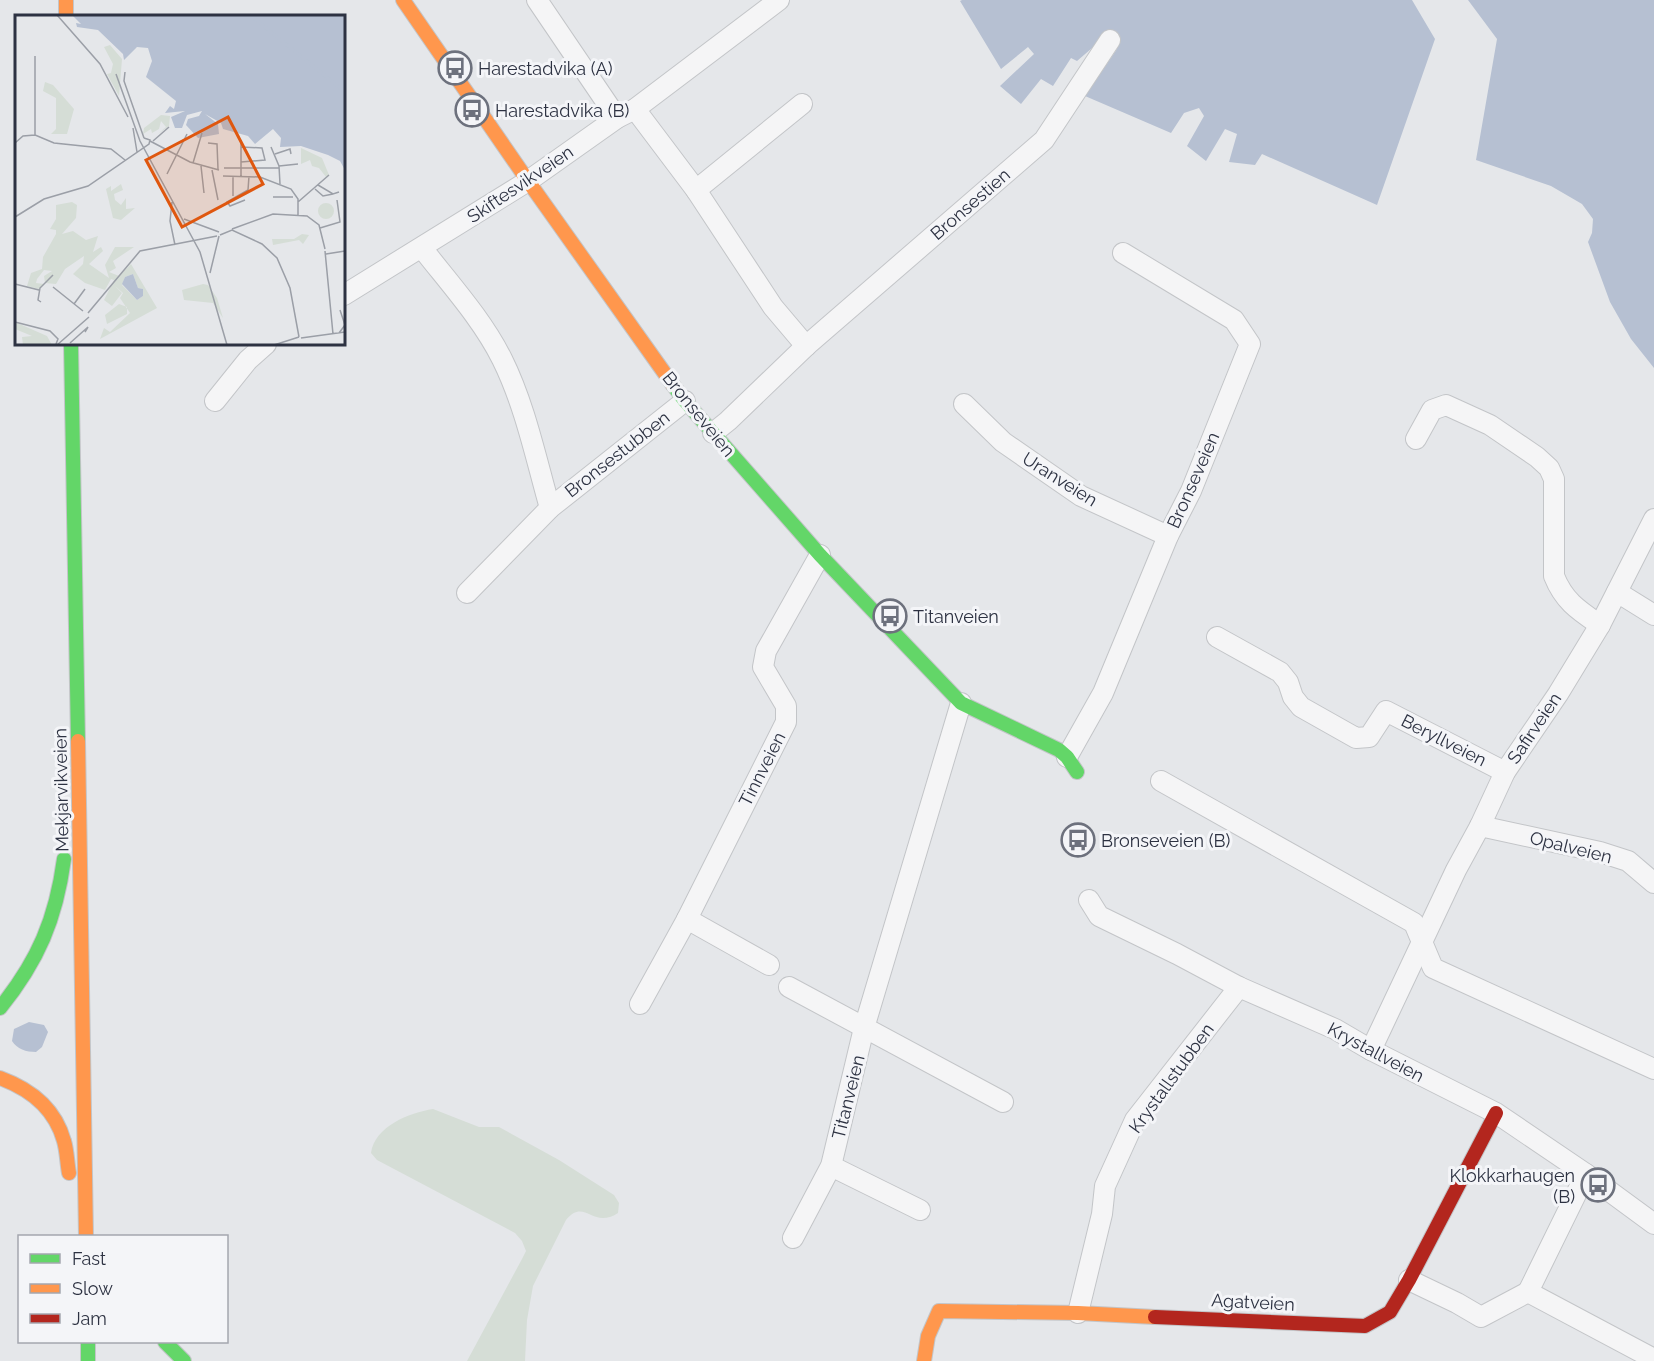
<svg xmlns="http://www.w3.org/2000/svg" width="1654" height="1361" viewBox="0 0 1654 1361" font-family="Raleway,sans-serif">
<style>
.green{fill:#d5ddd6}
.water{fill:#b6c0d2}
.lines{fill:none;stroke-linecap:round;stroke-linejoin:round}
.street-casing{stroke:#c3c5c8;stroke-width:22}
.fast-casing{stroke:#c3c5c8;stroke-width:16}
.slow-casing{stroke:#c3c5c8;stroke-width:16}
.jam-casing{stroke:#c3c5c8;stroke-width:16}
.street{stroke:#f5f5f6;stroke-width:20}
.fast{stroke:#63d668;stroke-width:14}
.slow{stroke:#ff974d;stroke-width:14}
.jam{stroke:#b3261e;stroke-width:14}
.labels{text-anchor:middle;dominant-baseline:central;stroke-width:6;stroke-linejoin:round;paint-order:stroke}
.poi-label{font-size:18px;fill:#2d3242;stroke:#f4f5f8;text-anchor:start}
.street-label{font-size:18px;fill:#2d3242;stroke:#f4f5f8}
.inset-river{fill:none;stroke:#b6c0d2;stroke-width:3}
.inset-road{fill:none;stroke:#9b9fa7;stroke-width:1.5}
.view{fill:#df570f;fill-opacity:0.15;stroke:#df570f;stroke-width:3}
.inset-edge{fill:none;stroke:#2d3242;stroke-width:3}
</style>
<rect width="100%" height="100%" fill="#e5e7ea"/>
<path class="green" d="M 433,1109 L 479,1127 L 499,1127 L 559,1160 L 614,1195 L 619,1203 L 618,1213 C 592,1230 585,1197 566,1220 L 533,1286 L 527,1320 L 525,1361 L 467,1361 L 522,1259 L 526,1251 L 522,1241 L 515,1233 L 377,1160 L 371,1153 C 375,1126 409,1113 433,1109 Z"/>
<g class="water">
<path d="M 962,0 L 1412,0 L 1435,39 L 1377,205 L 1262,154 L 1255,165 L 1229,162 L 1237,134 L 1225,129 L 1206,161 L 1187,146 L 1204,116 L 1199,108 L 1184,113 L 1171,133 L 1085,96 L 1117,49 L 1106,36 L 1077,61 L 1071,58 L 1053,86 L 1041,79 L 1021,104 L 1000,86 L 1034,54 L 1028,47 L 1001,69 L 960,1 Z"/>
<path d="M 1468,0 L 1654,0 L 1654,368 L 1631,339 L 1610,302 L 1588,242 L 1592,233 L 1593,219 L 1582,204 L 1551,186 L 1476,160 L 1497,39 Z"/>
<path d="M 29,1022 L 44,1025 L 48,1032 L 42,1047 L 36,1052 C 26,1052 17,1049 12,1041 L 14,1029 Z"/>
</g>
<g class="lines">
<g class="street-casing">
<g id="street">
<path d="M 537,0 L 617,118"/>
<path d="M 635,109 L 696,190 L 773,307 L 806,346"/>
<path d="M 696,190 L 802,104"/>
<path d="M 422,248 C 450,284 482,319 502,359 C 525,405 536,459 550,508"/>
<path d="M 344,295 L 528,181 L 617,118 L 635,109 L 779,0"/>
<path d="M 215,401 L 248,360 L 266,344"/>
<path d="M 964,404 L 1003,442 L 1081,496 L 1168,536"/>
<path d="M 713,433 L 728,421 L 806,346 L 1044,140 L 1110,40"/>
<path d="M 1416,439 L 1432,410 L 1446,405 L 1490,425 L 1537,457 L 1549,468 L 1554,479 L 1554,576 C 1564,601 1578,610 1600,625"/>
<path d="M 1617,592 L 1654,615"/>
<path d="M 467,593 L 550,508 L 685,401"/>
<path d="M 1217,637 L 1280,672 L 1288,682 L 1293,697 L 1301,707 L 1356,738 L 1369,737 L 1386,711 L 1505,772"/>
<path d="M 1067,757 L 1103,693 L 1168,536 L 1191,491 L 1250,344 L 1234,320 L 1123,253"/>
<path d="M 1161,781 L 1414,923 L 1433,968 L 1654,1069"/>
<path d="M 1480,826 L 1600,852 L 1628,861 L 1654,883"/>
<path d="M 1089,900 L 1099,916 L 1177,954 L 1239,987 L 1335,1029 L 1371,1050 L 1496,1113 L 1586,1174 L 1654,1224"/>
<path d="M 687,919 L 769,965"/>
<path d="M 789,987 L 1003,1102"/>
<path d="M 640,1004 L 687,919 L 786,722 L 786,706 L 763,667 L 766,651 L 820,555"/>
<path d="M 1371,1050 L 1456,870 L 1480,826 L 1505,772 L 1558,694 L 1600,625 L 1654,519"/>
<path d="M 831,1166 L 920,1210"/>
<path d="M 1586,1174 L 1528,1292 L 1654,1359"/>
<path d="M 793,1238 L 831,1166 L 864,1028 L 961,703"/>
<path d="M 1409,1280 L 1457,1303 L 1481,1317 L 1528,1292"/>
<path d="M 1078,1313 L 1102,1214 L 1105,1186 L 1135,1120 L 1239,987"/>
</g>
</g>
<g class="fast-casing">
<g id="fast">
<path d="M 71,344 L 78,741"/>
<path d="M 673,385 L 685,401 L 820,555 L 961,703 L 1059,750 L 1067,757 L 1077,772"/>
<path d="M 0,1008 C 38,961 56,919 64,859"/>
<path d="M 88,1342 L 88,1361"/>
<path d="M 165,1342 L 184,1361"/>
</g>
</g>
<g class="slow-casing">
<g id="slow">
<path d="M 66,0 L 66,16"/>
<path d="M 403,0 L 528,181 L 673,385"/>
<path d="M 78,741 L 86,1236"/>
<path d="M 0,1078 C 30,1089 55,1108 64,1141 C 67,1151 67,1162 69,1173"/>
<path d="M 924,1361 L 928,1336 L 939,1311 L 1078,1313 L 1155,1317"/>
</g>
</g>
<g class="jam-casing">
<path id="jam" d="M 1155,1317 L 1365,1326 L 1390,1312 L 1409,1280 L 1496,1113"/>
</g>
<use href="#street" class="street"/>
<use href="#fast" class="fast"/>
<use href="#slow" class="slow"/>
<use href="#jam" class="jam"/>
</g>
<defs>
<g id="bus-ring" transform="scale(1.725)"><circle r="9.5" fill="#f4f5f8" stroke="#6d717d" stroke-width="1.5"/><path d="M-5-6H5V4H4V6H2V4H-2V6H-4V4H-5ZM-3.5-4V0h7V-4ZM-3.5 1.2v1.5H-2V1.2ZM2 1.2v1.5H3.5V1.2Z" fill="#6d717d"/></g>
</defs>
<g fill-rule="evenodd">
<use href="#bus-ring" x="455" y="68"/>
<use href="#bus-ring" x="472" y="110"/>
<use href="#bus-ring" x="890" y="616"/>
<use href="#bus-ring" x="1078" y="840"/>
<use href="#bus-ring" x="1598" y="1185"/>
</g>
<g class="labels">
<g class="poi-label">
<text x="478" y="68">Harestadvika (A)</text>
<text x="495" y="110">Harestadvika (B)</text>
<text x="913" y="616">Titanveien</text>
<text x="1101" y="840">Bronseveien (B)</text>
<text x="1575" y="1175" text-anchor="end">Klokkarhaugen<tspan x="1575" dy="21">(B)</tspan></text>
</g>
<g class="street-label">
<text transform="translate(520 184) rotate(-34)">Skiftesvikveien</text>
<text transform="translate(970 204) rotate(-41)">Bronsestien</text>
<text transform="translate(699 414) rotate(51)">Bronseveien</text>
<text transform="translate(617 454) rotate(-38)">Bronsestubben</text>
<text transform="translate(1060 479) rotate(32)">Uranveien</text>
<text transform="translate(1193 480) rotate(-66)">Bronseveien</text>
<text transform="translate(1534 728) rotate(-56)">Safirveien</text>
<text transform="translate(1444 740) rotate(27)">Beryllveien</text>
<text transform="translate(762 769) rotate(-63)">Tinnveien</text>
<text transform="translate(61 790) rotate(-91)">Mekjarvikveien</text>
<text transform="translate(1571 847) rotate(14)">Opalveien</text>
<text transform="translate(1376 1052) rotate(28)">Krystallveien</text>
<text transform="translate(1171 1078) rotate(-54)">Krystallstubben</text>
<text transform="translate(848 1097) rotate(-76)">Titanveien</text>
<text transform="translate(1253 1302) rotate(3)">Agatveien</text>
</g>
</g>
<g transform="translate(15 15)">
<rect width="330" height="330" fill="#e5e7ea"/>
<path d="M 95,30 L 107,44 L 104,81 L 92,59 L 96,58 L 98,49 L 89,32 ZM 30,67 L 38,70 L 59,94 L 52,119 L 36,119 L 41,114 L 41,83 L 28,76 ZM 146,100 L 155,101 L 154,111 L 143,119 L 151,112 L 146,106 L 144,114 L 137,118 L 136,114 L 128,119 L 129,113 ZM 286,133 L 307,143 L 314,160 L 311,162 L 304,153 L 297,151 L 295,145 L 286,149 ZM 106,169 L 108,175 L 99,179 L 100,185 L 106,190 L 111,183 L 111,194 L 120,193 L 106,205 L 98,203 L 91,174 L 96,171 L 96,176 ZM 57,187 L 62,190 L 61,203 L 47,219 L 58,216 L 71,225 L 83,221 L 78,237 L 86,232 L 88,236 L 74,249 L 94,263 L 90,250 L 100,232 L 119,232 L 98,246 L 101,253 L 94,257 L 104,261 L 116,249 L 142,293 L 85,324 L 89,313 L 95,317 L 115,298 L 105,283 L 108,278 L 100,271 L 107,278 L 97,291 L 89,285 L 99,265 L 96,264 L 90,275 L 70,268 L 58,259 L 68,249 L 69,241 L 50,254 L 41,269 L 30,268 L 29,261 L 37,256 L 29,255 L 22,264 L 21,268 L 29,269 L 24,274 L 12,271 L 16,258 L 27,254 L 28,242 L 41,219 L 41,215 L 35,214 L 41,204 L 41,190 ZM 118,259 L 123,273 L 128,274 L 128,281 L 122,285 L 107,270 L 110,262 ZM303 196a8 8 0 1 1 16 0a8 8 0 1 1-16 0ZM 287,219 L 294,220 L 288,229 L 284,225 L 258,230 L 257,224 L 279,224 ZM 188,269 L 193,270 L 202,283 L 208,303 L 198,288 L 169,285 L 167,275 ZM 104,289 L 112,292 L 112,299 L 92,309 L 90,300 ZM 0,307 L 32,321 L 37,330 L 8,330 L 7,322 L 17,321 L 0,314 Z" fill="#d5ddd6" fill-rule="evenodd"/>
<path d="M 330,0 L 330,155 L 325,146 L 313,140 L 286,131 L 265,132 L 266,123 L 258,114 L 240,129 L 233,121 L 208,114 L 206,108 L 190,99 L 203,109 L 204,119 L 183,123 L 171,110 L 173,104 L 184,101 L 187,96 L 172,100 L 167,113 L 160,113 L 156,102 L 170,96 L 150,98 L 155,91 L 159,94 L 161,86 L 131,62 L 137,46 L 133,33 L 122,32 L 109,45 L 108,39 L 83,15 L 62,12 L 61,8 L 66,9 L 58,1 ZM 118,259 L 123,273 L 128,274 L 128,281 L 122,285 L 107,269 L 110,262 Z" fill="#b6c0d2"/>
<path class="inset-river" d="M 235,0 L 330,77"/>
<path class="inset-road" d="M 42,0 L 85,49 L 113,102M 20,41 L 20,120 L 39,128 L 96,134 L 110,145M 110,57 L 109,66 L 129,123M 101,59 L 125,126 L 185,237 L 212,330M 118,113 L 122,137M 226,125 L 226,161M 135,126 L 175,147 L 204,155M 138,126 L 154,112M 0,128 L 8,121 L 20,120M 193,128 L 202,129 L 203,154M 256,132 L 264,151 L 265,169M 260,139 L 275,134 L 276,139M 226,147 L 250,145 L 247,133 L 226,132M 178,148 L 187,118M 186,151 L 189,178M 264,151 L 283,149M 209,153 L 264,153M 197,155 L 203,185M 152,159 L 172,119M 208,161 L 245,162 L 276,174 L 283,184 L 283,200M 218,161 L 218,181M 303,170 L 318,179 L 324,177M 300,174 L 308,181 L 318,179M 258,182 L 278,182M 230,185 L 215,191 L 212,187 L 233,175 L 234,161M 157,187 L 155,206 L 160,230M 283,187 L 314,160M 0,202 L 29,184 L 73,171 L 134,129 L 135,125 L 129,123M 169,204 L 204,217M 305,213 L 325,207 L 322,185M 217,214 L 258,199 L 292,201 L 304,210 L 310,234M 205,220 L 217,215 L 247,229 L 262,243 L 275,273 L 284,322M 310,236 L 318,319M 311,239 L 330,236M 195,258 L 204,221M 0,269 L 24,275M 38,272 L 68,296M 26,287 L 23,285 L 25,273 L 38,260M 59,289 L 70,274M 73,298 L 125,236 L 202,221M 0,307 L 35,316 L 43,324 L 41,329M 324,318 L 330,310 L 325,295M 286,323 L 330,317M 55,328 L 73,312 L 70,317M 42,330 L 74,302M 259,330 L 284,322"/>
<path class="view" d="M 213,102 L 248,169 L 167,212 L 131,145 Z"/>
<rect width="330" height="330" class="inset-edge"/>
</g>
<rect x="18" y="1235" width="210" height="108" fill="#f4f5f8" stroke="#a4a7af" stroke-width="1.5"/>
<rect x="30" y="1254" width="30" height="9" fill="#63d668" stroke="#a4a7af" stroke-width="1.5"/>
<text x="72" y="1265" font-size="18" fill="#2d3242">Fast</text>
<rect x="30" y="1284" width="30" height="9" fill="#ff974d" stroke="#a4a7af" stroke-width="1.5"/>
<text x="72" y="1295" font-size="18" fill="#2d3242">Slow</text>
<rect x="30" y="1314" width="30" height="9" fill="#b3261e" stroke="#a4a7af" stroke-width="1.5"/>
<text x="72" y="1325" font-size="18" fill="#2d3242">Jam</text>
</svg>
